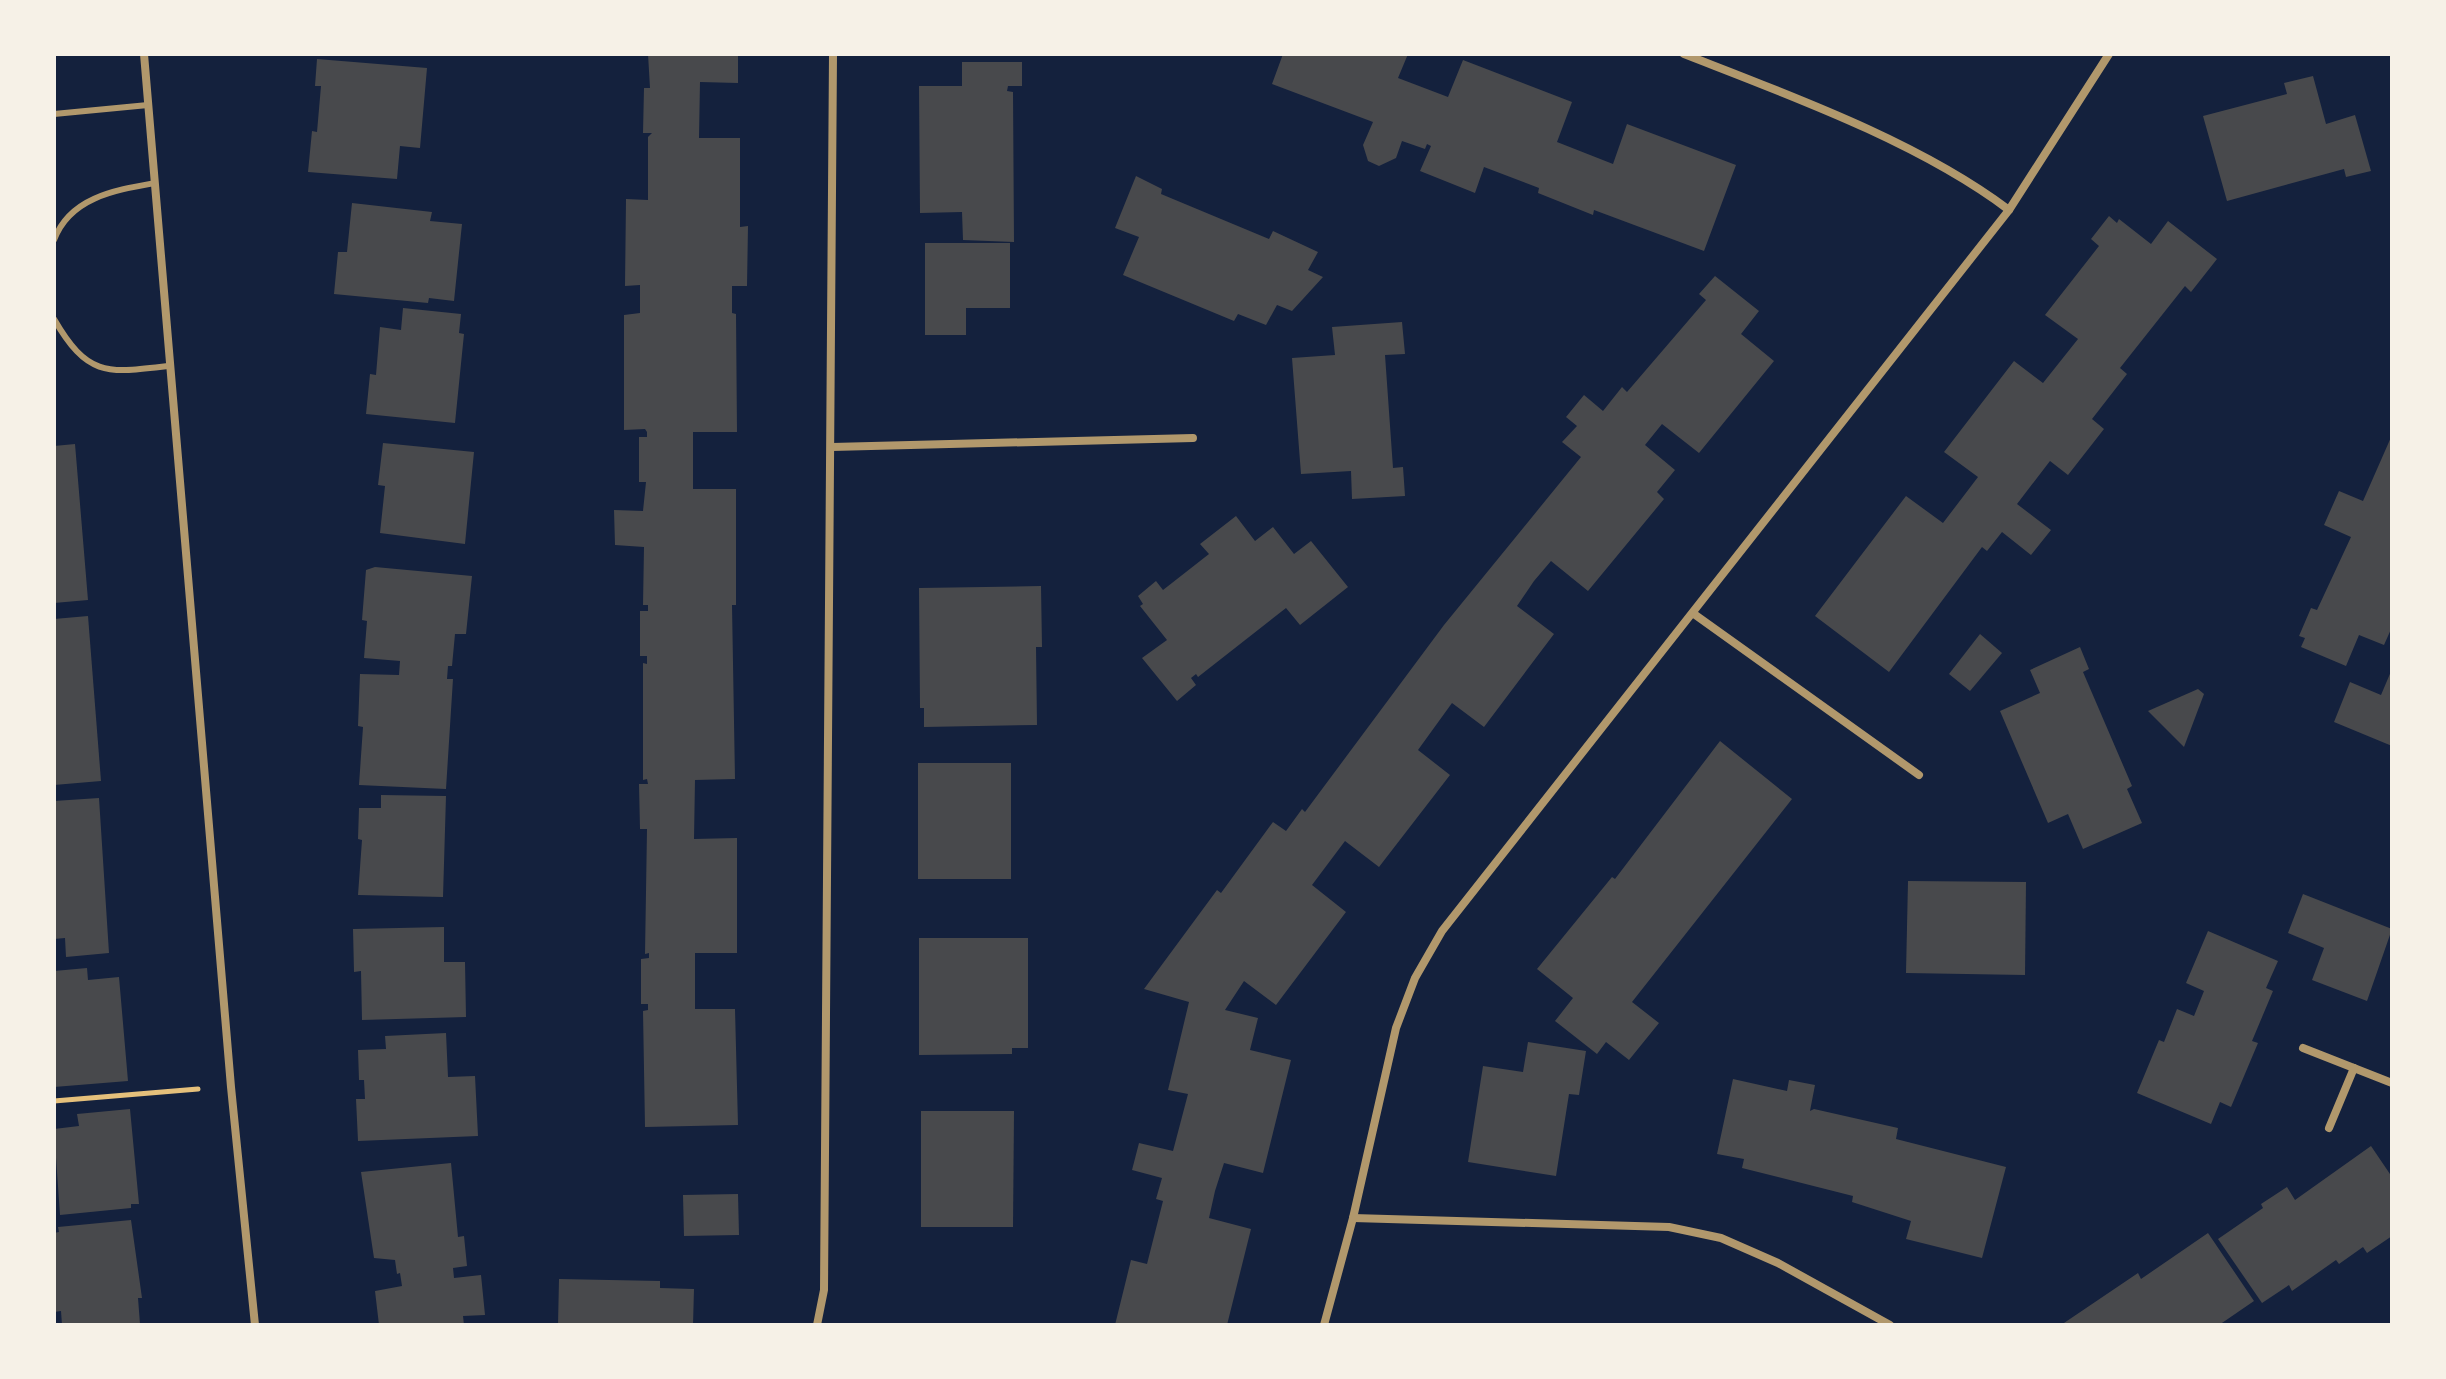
<svg xmlns="http://www.w3.org/2000/svg" width="2446" height="1379" viewBox="0 0 2446 1379" font-family="Commissioner,sans-serif">
<style>
.building{fill:#48494c}
.lines{fill:none;stroke-linecap:round;stroke-linejoin:round}
.path{stroke:#e5c07b;stroke-width:5}
.service{stroke:#b1986c;stroke-width:6}
.minor{stroke:#b1986c;stroke-width:8}
</style>
<rect width="100%" height="100%" fill="#14213d"/>
<g class="building">
<path d="M 648,54 L 738,54 L 738,83 L 700,82 L 699,138 L 740,138 L 740,227 L 748,226 L 747,286 L 732,286 L 732,313 L 736,314 L 737,432 L 693,432 L 693,489 L 736,489 L 736,605 L 732,605 L 735,779 L 695,780 L 694,839 L 737,838 L 737,953 L 695,953 L 695,1009 L 735,1009 L 738,1125 L 645,1127 L 643,1011 L 648,1010 L 648,1004 L 641,1004 L 641,959 L 649,958 L 649,953 L 645,954 L 647,829 L 640,829 L 639,784 L 648,784 L 647,779 L 643,780 L 643,663 L 647,664 L 647,656 L 640,656 L 640,611 L 648,611 L 648,605 L 643,605 L 644,547 L 615,545 L 614,510 L 643,511 L 646,482 L 639,482 L 639,437 L 647,437 L 647,432 L 645,429 L 624,430 L 624,315 L 640,313 L 640,285 L 625,286 L 626,199 L 648,200 L 648,137 L 652,133 L 643,133 L 644,88 L 650,88 Z"/>
<path d="M 1283,54 L 1408,54 L 1398,78 L 1448,97 L 1463,60 L 1572,102 L 1557,142 L 1613,164 L 1627,124 L 1736,165 L 1704,251 L 1594,210 L 1593,215 L 1538,193 L 1539,188 L 1484,167 L 1475,193 L 1420,171 L 1431,146 L 1427,144 L 1425,149 L 1402,141 L 1396,158 L 1379,166 L 1368,161 L 1363,145 L 1373,122 L 1272,84 Z"/>
<path d="M 317,59 L 427,68 L 420,148 L 400,146 L 397,179 L 308,172 L 312,131 L 317,132 L 321,86 L 315,86 Z"/>
<path d="M 962,62 L 1022,62 L 1022,86 L 1008,86 L 1007,91 L 1013,92 L 1014,242 L 963,240 L 962,212 L 920,213 L 919,86 L 962,86 Z"/>
<path d="M 2313,76 L 2326,124 L 2355,115 L 2371,171 L 2346,177 L 2344,169 L 2227,201 L 2203,116 L 2287,94 L 2284,83 Z"/>
<path d="M 1136,176 L 1162,189 L 1161,194 L 1269,239 L 1273,231 L 1318,252 L 1308,270 L 1323,277 L 1292,311 L 1277,305 L 1266,325 L 1238,314 L 1234,321 L 1123,275 L 1139,237 L 1115,228 Z"/>
<path d="M 352,203 L 432,212 L 430,221 L 462,224 L 454,301 L 429,298 L 428,303 L 334,294 L 338,252 L 347,252 Z"/>
<path d="M 2109,216 L 2117,223 L 2119,219 L 2151,244 L 2168,221 L 2217,259 L 2191,292 L 2185,286 L 2120,368 L 2127,374 L 2092,419 L 2104,429 L 2068,475 L 2050,461 L 2017,504 L 2051,530 L 2031,555 L 2002,532 L 1987,551 L 1982,547 L 1889,672 L 1815,616 L 1906,496 L 1943,523 L 1978,477 L 1944,452 L 2014,361 L 2043,383 L 2078,339 L 2045,315 L 2099,246 L 2091,239 Z"/>
<path d="M 925,243 L 1010,243 L 1010,308 L 966,308 L 966,335 L 925,335 Z"/>
<path d="M 1715,276 L 1759,311 L 1741,334 L 1774,361 L 1699,453 L 1662,424 L 1645,445 L 1675,470 L 1657,492 L 1664,499 L 1588,591 L 1551,561 L 1534,581 L 1517,606 L 1554,634 L 1484,727 L 1452,703 L 1418,750 L 1450,775 L 1379,867 L 1345,841 L 1312,885 L 1346,912 L 1276,1005 L 1244,981 L 1225,1010 L 1258,1018 L 1250,1050 L 1291,1060 L 1263,1173 L 1224,1163 L 1215,1191 L 1209,1218 L 1251,1229 L 1227,1325 L 1115,1325 L 1131,1260 L 1147,1264 L 1163,1201 L 1156,1199 L 1162,1178 L 1132,1170 L 1139,1143 L 1173,1151 L 1188,1094 L 1168,1090 L 1189,1002 L 1144,989 L 1217,890 L 1221,893 L 1273,822 L 1286,831 L 1302,809 L 1305,812 L 1444,625 L 1581,457 L 1562,442 L 1577,426 L 1566,417 L 1584,395 L 1603,411 L 1622,387 L 1627,392 L 1706,300 L 1699,294 Z"/>
<path d="M 403,308 L 461,314 L 459,333 L 464,334 L 455,423 L 366,414 L 370,374 L 376,375 L 380,327 L 401,330 Z"/>
<path d="M 1402,322 L 1405,354 L 1385,355 L 1393,468 L 1403,467 L 1405,496 L 1352,499 L 1351,471 L 1301,474 L 1292,358 L 1335,355 L 1332,327 Z"/>
<path d="M 2392,435 L 2392,627 L 2384,645 L 2359,635 L 2346,666 L 2301,647 L 2305,638 L 2299,636 L 2311,608 L 2317,610 L 2351,537 L 2324,525 L 2339,491 L 2363,501 Z"/>
<path d="M 383,443 L 474,452 L 465,544 L 380,533 L 385,486 L 378,485 Z"/>
<path d="M 75,444 L 88,600 L 54,603 L 54,446 Z"/>
<path d="M 1236,516 L 1255,541 L 1273,527 L 1294,554 L 1311,541 L 1348,587 L 1300,625 L 1286,608 L 1198,677 L 1196,674 L 1191,678 L 1196,685 L 1177,701 L 1142,658 L 1167,640 L 1140,606 L 1143,604 L 1138,596 L 1156,581 L 1163,590 L 1209,554 L 1200,544 Z"/>
<path d="M 375,567 L 472,576 L 466,634 L 455,634 L 452,666 L 448,666 L 447,679 L 453,679 L 446,789 L 359,785 L 363,727 L 358,726 L 360,674 L 399,675 L 400,661 L 364,658 L 367,621 L 362,620 L 366,570 Z"/>
<path d="M 1041,586 L 1042,647 L 1036,647 L 1037,725 L 924,727 L 924,708 L 920,708 L 919,588 Z"/>
<path d="M 88,616 L 101,781 L 54,785 L 54,619 Z"/>
<path d="M 1980,634 L 2002,653 L 1970,691 L 1949,674 Z"/>
<path d="M 2080,647 L 2089,669 L 2083,672 L 2132,786 L 2127,789 L 2142,823 L 2083,849 L 2068,814 L 2048,823 L 2000,711 L 2040,693 L 2030,670 Z"/>
<path d="M 2392,669 L 2392,746 L 2334,722 L 2350,682 L 2381,695 Z"/>
<path d="M 2198,689 L 2204,694 L 2184,747 L 2148,711 Z"/>
<path d="M 1720,741 L 1792,799 L 1632,1002 L 1659,1023 L 1629,1060 L 1606,1042 L 1597,1054 L 1555,1021 L 1573,998 L 1537,969 L 1612,877 L 1615,879 Z"/>
<rect x="918" y="763" width="93" height="116"/>
<path d="M 381,795 L 446,796 L 443,897 L 358,895 L 362,840 L 358,839 L 359,808 L 381,808 Z"/>
<path d="M 99,798 L 109,953 L 66,957 L 65,938 L 54,939 L 54,801 Z"/>
<path d="M 1908,881 L 2026,882 L 2025,975 L 1906,973 Z"/>
<path d="M 2303,894 L 2392,929 L 2367,1001 L 2312,980 L 2324,948 L 2288,933 Z"/>
<path d="M 444,927 L 444,962 L 465,962 L 466,1017 L 362,1020 L 361,971 L 354,972 L 353,929 Z"/>
<path d="M 2208,931 L 2278,961 L 2266,988 L 2273,991 L 2252,1041 L 2258,1043 L 2231,1107 L 2220,1102 L 2211,1124 L 2137,1093 L 2159,1040 L 2164,1042 L 2177,1009 L 2194,1016 L 2204,991 L 2186,983 Z"/>
<path d="M 919,938 L 1028,938 L 1028,1048 L 1012,1048 L 1012,1054 L 919,1055 Z"/>
<path d="M 87,968 L 88,980 L 119,977 L 128,1081 L 54,1087 L 54,971 Z"/>
<path d="M 446,1033 L 448,1077 L 475,1076 L 478,1136 L 358,1141 L 356,1099 L 365,1099 L 364,1080 L 359,1080 L 358,1050 L 386,1049 L 385,1036 Z"/>
<path d="M 1528,1042 L 1586,1051 L 1579,1095 L 1569,1094 L 1556,1176 L 1468,1162 L 1483,1066 L 1523,1072 Z"/>
<path d="M 1733,1079 L 1787,1091 L 1789,1080 L 1815,1085 L 1810,1111 L 1814,1109 L 1898,1128 L 1896,1139 L 2006,1167 L 1982,1258 L 1906,1239 L 1911,1221 L 1852,1202 L 1853,1196 L 1742,1168 L 1744,1159 L 1717,1154 Z"/>
<path d="M 130,1109 L 139,1204 L 131,1204 L 131,1208 L 60,1215 L 54,1129 L 79,1126 L 77,1114 Z"/>
<path d="M 921,1111 L 1014,1111 L 1013,1227 L 921,1227 Z"/>
<path d="M 2371,1146 L 2392,1177 L 2392,1236 L 2367,1253 L 2363,1247 L 2339,1264 L 2336,1260 L 2292,1291 L 2289,1285 L 2262,1303 L 2218,1239 L 2263,1208 L 2261,1204 L 2287,1187 L 2295,1200 Z"/>
<path d="M 451,1163 L 458,1237 L 464,1236 L 467,1266 L 453,1268 L 454,1278 L 481,1275 L 485,1315 L 463,1316 L 464,1325 L 379,1325 L 375,1291 L 402,1286 L 400,1273 L 397,1274 L 395,1260 L 374,1258 L 361,1172 Z"/>
<path d="M 738,1194 L 739,1235 L 684,1236 L 683,1195 Z"/>
<path d="M 131,1220 L 142,1298 L 138,1298 L 140,1324 L 62,1325 L 61,1311 L 54,1312 L 54,1233 L 59,1232 L 58,1227 Z"/>
<path d="M 2208,1233 L 2254,1301 L 2219,1325 L 2061,1325 L 2138,1273 L 2141,1279 Z"/>
<path d="M 559,1279 L 660,1281 L 660,1288 L 694,1289 L 693,1325 L 558,1325 Z"/>
</g>
<g class="lines">
<path class="path" d="M 54,1101 L 198,1089"/>
<g class="service">
<path d="M 54,114 L 148,105"/>
<path d="M 54,240 C 70,197 116,190 155,183"/>
<path d="M 54,319 C 88,378 108,373 169,366"/>
</g>
<g class="minor">
<path d="M 144,54 L 231,1087 L 255,1325"/>
<path d="M 1684,54 C 1789,95 1919,142 2009,210"/>
<path d="M 832,447 L 1193,438"/>
<path d="M 1694,614 L 1919,775"/>
<path d="M 2303,1048 L 2392,1083"/>
<path d="M 2329,1128 L 2354,1068"/>
<path d="M 1353,1218 L 1669,1227 L 1721,1238 L 1778,1263 L 1890,1325"/>
<path d="M 817,1325 L 824,1290 L 833,54"/>
<path d="M 1324,1325 L 1353,1218 L 1396,1028 L 1415,978 L 1442,931 L 2009,210 L 2109,54"/>
</g>
</g>
<rect width="2446" height="1379" fill="none" stroke="#f6f1e7" stroke-width="112"/>
</svg>
